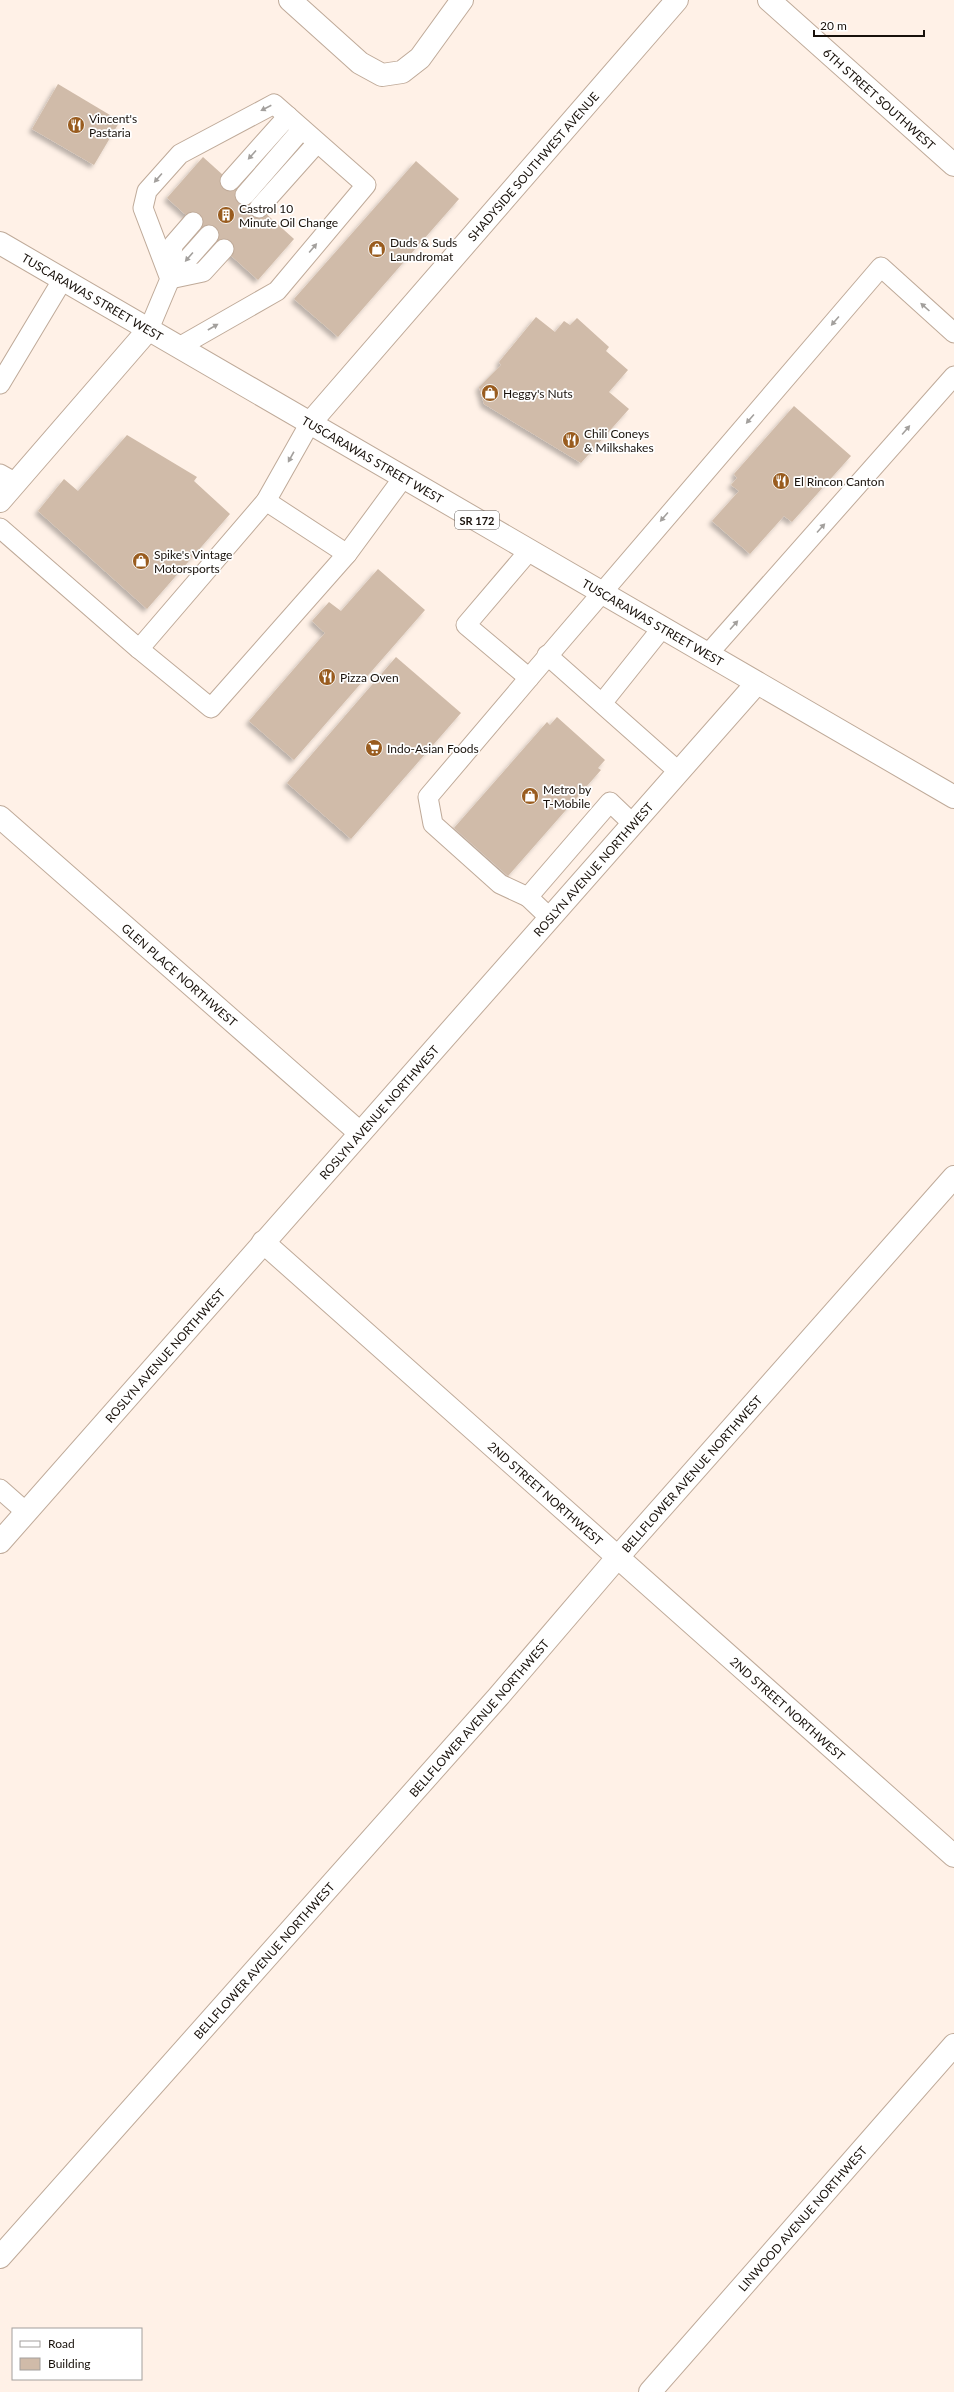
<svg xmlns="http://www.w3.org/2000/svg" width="954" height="2392" viewBox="0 0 954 2392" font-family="Lato,sans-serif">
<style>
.building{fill:#d0bba9;filter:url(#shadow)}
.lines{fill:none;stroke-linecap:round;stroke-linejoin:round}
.service-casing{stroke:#bfaa99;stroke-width:21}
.minor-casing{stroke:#bfaa99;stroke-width:24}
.primary-casing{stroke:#bfaa99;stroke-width:24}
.service{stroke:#fff;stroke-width:19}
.minor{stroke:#fff;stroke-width:22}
.primary{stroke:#fff;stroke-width:22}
.oneway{fill:#a3a09d}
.labels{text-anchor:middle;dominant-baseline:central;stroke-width:3.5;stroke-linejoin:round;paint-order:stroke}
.shield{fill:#fff;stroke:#5d5854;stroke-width:1}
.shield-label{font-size:11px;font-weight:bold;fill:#18110b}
.street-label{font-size:12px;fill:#18110b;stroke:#fff}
.poi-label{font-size:12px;fill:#18110b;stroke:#fff;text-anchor:start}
</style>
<defs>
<filter id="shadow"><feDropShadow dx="-3.5" dy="3.5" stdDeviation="2" flood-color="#0004"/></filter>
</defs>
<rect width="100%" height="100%" fill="#fff1e7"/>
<g class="building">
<path d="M 58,84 L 120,121 L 94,165 L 32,129 Z"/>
<path d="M 203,157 L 294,239 L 258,280 L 167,198 Z"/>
<path d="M 416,161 L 459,199 L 338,337 L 294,299 Z"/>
<path d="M 536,317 L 555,332 L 564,321 L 570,325 L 577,318 L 609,347 L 606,351 L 628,370 L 609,392 L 629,409 L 581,463 L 484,404 L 479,387 L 501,365 L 499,362 Z"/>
<path d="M 794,406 L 851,456 L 792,522 L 784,516 L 750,554 L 712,521 L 739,491 L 731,485 L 737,478 L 734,474 Z"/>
<path d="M 127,435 L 197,477 L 194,481 L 230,514 L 147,609 L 38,511 L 64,479 L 78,491 Z"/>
<path d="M 378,569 L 425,610 L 294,760 L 249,721 L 325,633 L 312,621 L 329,602 L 341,611 Z"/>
<path d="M 396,657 L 461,713 L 351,839 L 287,783 Z"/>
<path d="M 557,717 L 605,760 L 598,768 L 601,770 L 508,876 L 454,828 L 547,722 L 550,725 Z"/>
</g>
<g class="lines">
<g class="service-casing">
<g id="service">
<path d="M 230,181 L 288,116"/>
<path d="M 245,195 L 302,129"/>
<path d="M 259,208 L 317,143"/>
<path d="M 170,274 L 173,245 L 193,222"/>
<path d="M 170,279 L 203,272 L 224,249"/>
<path d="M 170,279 L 209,235"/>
<path d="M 149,329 L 170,279 L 143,208 L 147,191 L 180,154 L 274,104 L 366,185 L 277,291 L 179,347"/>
<path d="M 0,384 L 63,279"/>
<path d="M 0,474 L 16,483"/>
<path d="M 266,501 L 347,554"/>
<path d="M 0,528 L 139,649 L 211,708 L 347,554 L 403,478"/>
<path d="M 529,551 L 466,625 L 529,678 L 881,267 L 954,333"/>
<path d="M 139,649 L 266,501 L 310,423"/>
<path d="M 708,654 L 954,376"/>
<path d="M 547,655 L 679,772"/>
<path d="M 603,702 L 662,628"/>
<path d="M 528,897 L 500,884 L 433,824 L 428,797 L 529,678"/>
<path d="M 550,918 L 528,897 L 610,802 L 632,823"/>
<path d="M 0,1489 L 26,1512"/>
</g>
</g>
<g class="minor-casing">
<g id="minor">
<path d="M 290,0 L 360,63 L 382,75 L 402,72 L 420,58 L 462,0"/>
<path id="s1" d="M 769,0 L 954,165"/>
<path id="s2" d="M 310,423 L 677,0"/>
<path d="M 0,501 L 149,329"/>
<path id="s3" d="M 0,817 L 360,1133"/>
<path id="s4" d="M 263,1242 L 954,1856"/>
<path id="s5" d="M 0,1542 L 757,683"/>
<path id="s6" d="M 0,2257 L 498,1697 L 617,1558 L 954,1177"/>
<path id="s7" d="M 650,2392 L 954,2045"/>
</g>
</g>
<g class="primary-casing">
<g id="primary">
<path id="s8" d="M 0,243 L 954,797"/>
</g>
</g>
<use href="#service" class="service"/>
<use href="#minor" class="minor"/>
<use href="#primary" class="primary"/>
</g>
<defs><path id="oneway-solid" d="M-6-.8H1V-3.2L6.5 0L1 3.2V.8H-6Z"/></defs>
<g class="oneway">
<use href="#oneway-solid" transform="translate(266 108) rotate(153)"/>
<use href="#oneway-solid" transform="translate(252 155) rotate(132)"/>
<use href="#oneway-solid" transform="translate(158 178) rotate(131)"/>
<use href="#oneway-solid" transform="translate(313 248) rotate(-50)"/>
<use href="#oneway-solid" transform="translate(189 257) rotate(131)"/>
<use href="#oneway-solid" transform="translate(925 307) rotate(-138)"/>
<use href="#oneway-solid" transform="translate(835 321) rotate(131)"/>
<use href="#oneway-solid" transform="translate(213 327) rotate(-30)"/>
<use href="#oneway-solid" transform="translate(750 419) rotate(131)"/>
<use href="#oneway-solid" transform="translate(906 430) rotate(-49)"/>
<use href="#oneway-solid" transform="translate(291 457) rotate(119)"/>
<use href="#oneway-solid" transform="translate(664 517) rotate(131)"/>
<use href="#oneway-solid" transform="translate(821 528) rotate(-48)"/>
<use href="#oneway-solid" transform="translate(734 625) rotate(-48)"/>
</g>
<defs>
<g id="restaurant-disc" transform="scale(0.9)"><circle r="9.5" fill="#995c1f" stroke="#fff"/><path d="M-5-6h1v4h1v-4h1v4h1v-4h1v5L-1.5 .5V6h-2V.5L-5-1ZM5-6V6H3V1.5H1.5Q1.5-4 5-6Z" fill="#fff"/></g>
<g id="building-disc" transform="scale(0.9)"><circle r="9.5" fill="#995c1f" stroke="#fff"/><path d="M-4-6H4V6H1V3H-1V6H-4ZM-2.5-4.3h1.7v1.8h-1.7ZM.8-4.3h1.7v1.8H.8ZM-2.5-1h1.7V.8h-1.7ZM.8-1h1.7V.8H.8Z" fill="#fff"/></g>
<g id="shop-disc" transform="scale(0.9)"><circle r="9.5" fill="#995c1f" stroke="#fff"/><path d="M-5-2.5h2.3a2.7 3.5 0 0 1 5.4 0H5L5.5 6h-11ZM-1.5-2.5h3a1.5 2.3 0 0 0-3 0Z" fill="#fff"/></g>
<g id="supermarket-disc" transform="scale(0.9)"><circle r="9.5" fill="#995c1f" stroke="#fff"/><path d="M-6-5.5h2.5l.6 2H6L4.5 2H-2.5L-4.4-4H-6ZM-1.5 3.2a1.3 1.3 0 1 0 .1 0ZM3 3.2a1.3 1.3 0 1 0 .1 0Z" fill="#fff"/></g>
</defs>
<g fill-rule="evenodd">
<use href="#restaurant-disc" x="76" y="125"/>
<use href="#building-disc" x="226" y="215"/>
<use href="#shop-disc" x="377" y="249"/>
<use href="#shop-disc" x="490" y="393"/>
<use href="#restaurant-disc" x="571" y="440"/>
<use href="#restaurant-disc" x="781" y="481"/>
<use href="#shop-disc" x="141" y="561"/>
<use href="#restaurant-disc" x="327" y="677"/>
<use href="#supermarket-disc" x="374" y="748"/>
<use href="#shop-disc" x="530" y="796"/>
</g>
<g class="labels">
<rect class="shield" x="455" y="511" width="44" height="18" rx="3"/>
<g class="shield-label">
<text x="477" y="520">SR 172</text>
</g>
<g class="street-label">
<text stroke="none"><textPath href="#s1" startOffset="148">6TH STREET SOUTHWEST</textPath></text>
<text stroke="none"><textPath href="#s2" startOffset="340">SHADYSIDE SOUTHWEST AVENUE</textPath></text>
<text stroke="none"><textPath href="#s8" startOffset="107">TUSCARAWAS STREET WEST</textPath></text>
<text stroke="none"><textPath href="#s8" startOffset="431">TUSCARAWAS STREET WEST</textPath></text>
<text stroke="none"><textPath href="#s8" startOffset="755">TUSCARAWAS STREET WEST</textPath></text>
<text stroke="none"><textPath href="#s5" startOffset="897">ROSLYN AVENUE NORTHWEST</textPath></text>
<text stroke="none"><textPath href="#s3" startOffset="239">GLEN PLACE NORTHWEST</textPath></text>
<text stroke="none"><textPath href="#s5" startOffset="573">ROSLYN AVENUE NORTHWEST</textPath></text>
<text stroke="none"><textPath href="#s5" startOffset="249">ROSLYN AVENUE NORTHWEST</textPath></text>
<text stroke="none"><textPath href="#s6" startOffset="1045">BELLFLOWER AVENUE NORTHWEST</textPath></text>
<text stroke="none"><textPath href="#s4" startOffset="378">2ND STREET NORTHWEST</textPath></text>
<text stroke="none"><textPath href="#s4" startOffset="702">2ND STREET NORTHWEST</textPath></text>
<text stroke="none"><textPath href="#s6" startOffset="721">BELLFLOWER AVENUE NORTHWEST</textPath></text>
<text stroke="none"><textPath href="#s6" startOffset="397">BELLFLOWER AVENUE NORTHWEST</textPath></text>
<text stroke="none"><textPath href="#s7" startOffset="231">LINWOOD AVENUE NORTHWEST</textPath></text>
</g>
<g class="poi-label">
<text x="89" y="118">Vincent's<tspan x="89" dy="14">Pastaria</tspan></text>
<text x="239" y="208">Castrol 10<tspan x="239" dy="14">Minute Oil Change</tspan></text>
<text x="390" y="242">Duds &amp; Suds<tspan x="390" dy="14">Laundromat</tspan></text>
<text x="503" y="393">Heggy's Nuts</text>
<text x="584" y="433">Chili Coneys<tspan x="584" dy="14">&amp; Milkshakes</tspan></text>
<text x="794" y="481">El Rincon Canton</text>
<text x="154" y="554">Spike's Vintage<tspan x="154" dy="14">Motorsports</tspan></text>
<text x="340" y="677">Pizza Oven</text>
<text x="387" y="748">Indo-Asian Foods</text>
<text x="543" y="789">Metro by<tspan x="543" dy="14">T-Mobile</tspan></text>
</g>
</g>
<rect x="12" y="2328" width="130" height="52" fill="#ffffff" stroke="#a3a09d"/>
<rect x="20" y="2341" width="20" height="6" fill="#ffffff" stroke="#a3a09d"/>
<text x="48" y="2348" font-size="12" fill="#18110b">Road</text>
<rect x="20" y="2358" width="20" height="12" fill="#d0bba9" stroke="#a3a09d"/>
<text x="48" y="2368" font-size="12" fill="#18110b">Building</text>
<path d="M814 30v6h110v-6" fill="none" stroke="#18110b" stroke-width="2"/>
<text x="820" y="30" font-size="12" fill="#18110b" stroke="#ffffff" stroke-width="3" paint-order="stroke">20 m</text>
</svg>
